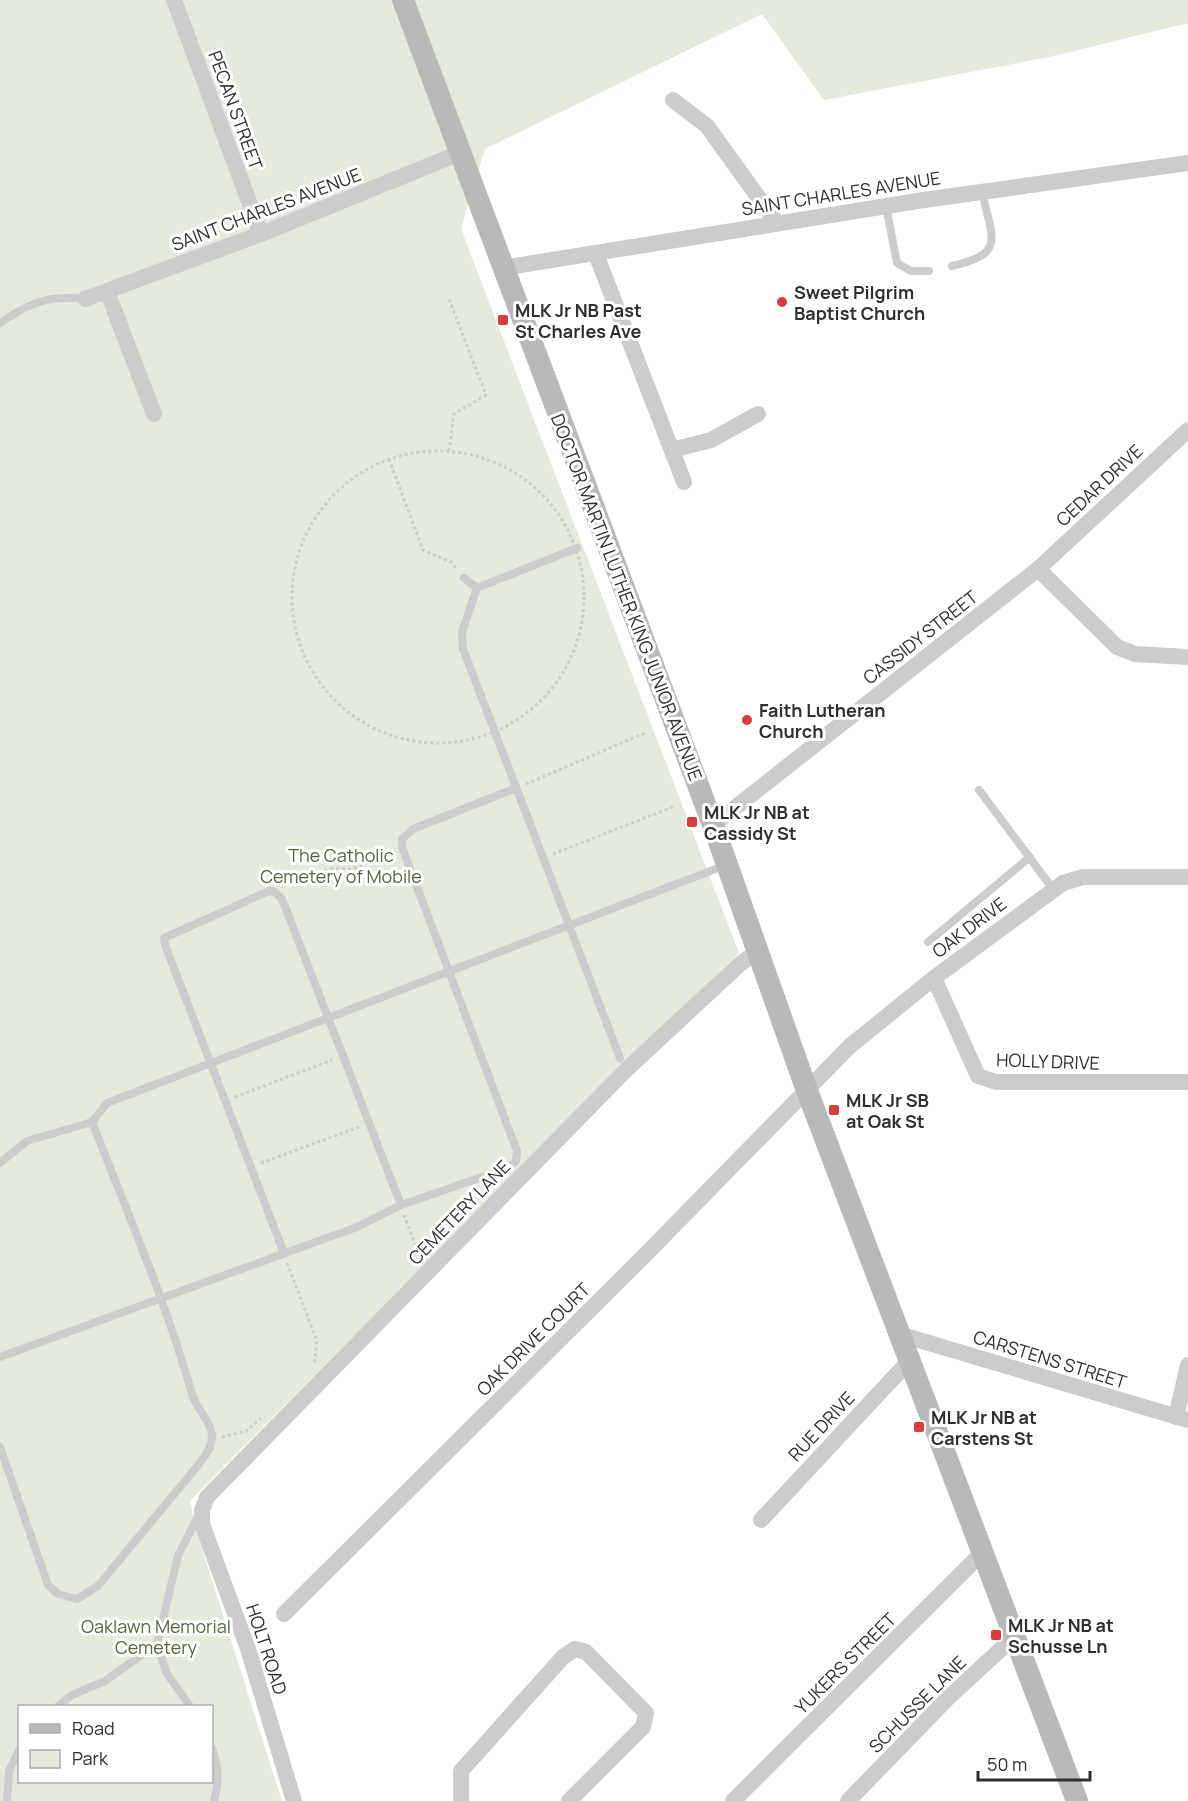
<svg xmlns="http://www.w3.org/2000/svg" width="1188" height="1801" viewBox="0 0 1188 1801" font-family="Manrope,sans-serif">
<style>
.green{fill:#e4ebdd;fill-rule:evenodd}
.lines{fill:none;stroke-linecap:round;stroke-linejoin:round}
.path{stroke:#ccc;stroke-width:3;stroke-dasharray:3 3;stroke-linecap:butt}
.lane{stroke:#ccc;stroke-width:8}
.street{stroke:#ccc;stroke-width:16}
.secondary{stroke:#b9b9b9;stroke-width:22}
.poi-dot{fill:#dc3a3c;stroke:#fff;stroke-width:2}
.labels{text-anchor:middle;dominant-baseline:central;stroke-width:6;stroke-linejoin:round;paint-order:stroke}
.street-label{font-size:18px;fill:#2f2f2f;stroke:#fff}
.poi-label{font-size:18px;font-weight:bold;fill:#2f2f2f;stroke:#fff;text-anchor:start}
.park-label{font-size:18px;fill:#4f683e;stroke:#fff}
</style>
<rect width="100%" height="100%" fill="#fff"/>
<path class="green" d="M 0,0 L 1188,0 L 1188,23 L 1054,56 L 824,100 L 762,14 L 485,149 L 461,229 L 739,953 L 615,1072 L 190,1501 L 196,1530 L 282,1801 L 0,1801 ZM 20,1706 L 212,1706 L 212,1782 L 20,1782 Z"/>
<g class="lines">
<g class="path">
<path d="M 449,451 L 454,414 L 486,395 L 449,299"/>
<circle cx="438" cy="597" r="146"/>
<path d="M 389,459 L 423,550 L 451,562 L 457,570"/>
<path d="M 526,784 L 645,733"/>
<path d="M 553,854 L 675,806"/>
<path d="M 285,885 L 333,868 L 352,869 L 393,854"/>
<path d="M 235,1097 L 332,1060"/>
<path d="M 261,1163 L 359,1127"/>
<path d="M 404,1215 L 420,1257"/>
<path d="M 287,1263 L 317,1341 L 314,1365"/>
<path d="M 222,1437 L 246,1431 L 261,1418"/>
</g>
<g class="lane">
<path d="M 886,206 L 897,263 L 911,271 L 929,271"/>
<path d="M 952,266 C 1008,253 991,238 982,191"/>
<path d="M 0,323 C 29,303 48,295 85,299"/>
<path d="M 577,548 L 477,588 L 462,632 L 463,649 L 620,1058"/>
<path d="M 464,578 L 477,588"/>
<path d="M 979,790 L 1053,889"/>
<path d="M 928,942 L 1030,857"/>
<path d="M 0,1163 L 27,1141 L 92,1122"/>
<path d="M 284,1253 L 165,945 L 164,938 L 269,891 L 275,892 L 282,899 L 401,1205"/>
<path d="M 0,1357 L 357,1227 L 401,1205 L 508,1168 L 516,1161 L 517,1151 L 403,850 L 402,839 L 413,829 L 516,788"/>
<path d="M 0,1447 L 48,1585 L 58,1594 L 77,1599 L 98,1586 L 199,1464 C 205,1455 213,1447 212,1435 C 210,1419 196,1409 192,1394 C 166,1301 127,1212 92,1122 L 107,1103 L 726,865"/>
<path d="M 157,1644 L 167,1674 L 190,1706"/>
<path d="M 58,1706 L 72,1695 L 105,1681 L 157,1644 L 178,1556 L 198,1516"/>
<path d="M 212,1748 C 219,1767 219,1782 214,1801"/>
<path d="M 7,1801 L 9,1771 L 20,1748"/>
</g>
<g class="street">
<path d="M 174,0 L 261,234"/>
<path d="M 673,100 L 707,126 L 776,222"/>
<path d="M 596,254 L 684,482"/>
<path d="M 502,268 L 924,200 L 1188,163"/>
<path d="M 107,291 L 154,414"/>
<path d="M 85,299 L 261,234 L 460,153"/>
<path d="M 672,450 L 711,440 L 758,414"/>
<path d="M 1038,569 L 1117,647 L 1135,654 L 1188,657"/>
<path d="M 713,825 L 1038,569 L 1188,430"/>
<path d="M 934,978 L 978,1076 L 996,1082 L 1188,1082"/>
<path d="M 902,1335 L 1188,1420"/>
<path d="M 1176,1417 L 1188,1365"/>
<path d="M 761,1520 L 911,1359"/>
<path d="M 284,1614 L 646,1254 L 850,1046 L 934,978 L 1063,883 L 1083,877 L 1188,877"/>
<path d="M 294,1801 L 248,1649 L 202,1524 L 202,1510 L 207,1497 L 626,1070 L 740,964 L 757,952"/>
<path d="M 461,1801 L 461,1771 L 563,1657 L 575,1649 L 586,1652 L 646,1713 L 643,1727 L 569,1801"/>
<path d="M 733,1801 L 983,1552"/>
<path d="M 848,1801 L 947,1699 L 1015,1636"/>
</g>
<path class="secondary" d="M 403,0 L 713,825 L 806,1088 L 1077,1801"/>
</g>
<g class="poi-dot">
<circle cx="782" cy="302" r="6"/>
<rect x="497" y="314" width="12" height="12" rx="3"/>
<circle cx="747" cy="720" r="6"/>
<rect x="686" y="816" width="12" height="12" rx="3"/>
<rect x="828" y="1104" width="12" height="12" rx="3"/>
<rect x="913" y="1421" width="12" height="12" rx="3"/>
<rect x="990" y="1629" width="12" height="12" rx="3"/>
</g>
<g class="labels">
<g class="street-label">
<text transform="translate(236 110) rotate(70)">PECAN STREET</text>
<text transform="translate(841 193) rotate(-9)">SAINT CHARLES AVENUE</text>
<text transform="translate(266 209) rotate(-21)">SAINT CHARLES AVENUE</text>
<text transform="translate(1099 485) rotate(-43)">CEDAR DRIVE</text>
<text transform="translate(627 597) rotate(69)">DOCTOR MARTIN LUTHER KING JUNIOR AVENUE</text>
<text transform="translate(920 637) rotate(-38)">CASSIDY STREET</text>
<text transform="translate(969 927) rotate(-37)">OAK DRIVE</text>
<text transform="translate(1048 1061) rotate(2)">HOLLY DRIVE</text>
<text transform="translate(459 1212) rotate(-46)">CEMETERY LANE</text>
<text transform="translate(533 1339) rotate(-45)">OAK DRIVE COURT</text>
<text transform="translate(1050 1359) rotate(17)">CARSTENS STREET</text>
<text transform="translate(821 1426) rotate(-47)">RUE DRIVE</text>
<text transform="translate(267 1649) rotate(72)">HOLT ROAD</text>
<text transform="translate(845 1663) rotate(-45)">YUKERS STREET</text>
<text transform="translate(917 1704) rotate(-45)">SCHUSSE LANE</text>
</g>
<g class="poi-label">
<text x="794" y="292">Sweet Pilgrim<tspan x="794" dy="21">Baptist Church</tspan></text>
<text x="515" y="310">MLK Jr NB Past<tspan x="515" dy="21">St Charles Ave</tspan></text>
<text x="759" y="710">Faith Lutheran<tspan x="759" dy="21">Church</tspan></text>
<text x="704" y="812">MLK Jr NB at<tspan x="704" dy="21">Cassidy St</tspan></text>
<text x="846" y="1100">MLK Jr SB<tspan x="846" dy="21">at Oak St</tspan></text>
<text x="931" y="1417">MLK Jr NB at<tspan x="931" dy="21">Carstens St</tspan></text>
<text x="1008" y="1625">MLK Jr NB at<tspan x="1008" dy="21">Schusse Ln</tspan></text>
</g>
<g class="park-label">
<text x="341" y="855">The Catholic<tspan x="341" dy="21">Cemetery of Mobile</tspan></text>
<text x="156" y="1626">Oaklawn Memorial<tspan x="156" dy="21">Cemetery</tspan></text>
</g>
</g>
<rect x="18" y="1705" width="195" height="78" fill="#ffffff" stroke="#acacac" stroke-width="1.5"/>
<rect x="30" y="1724" width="30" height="9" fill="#b9b9b9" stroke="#acacac" stroke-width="1.5"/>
<text x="72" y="1735" font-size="18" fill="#2f2f2f">Road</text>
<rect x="30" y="1750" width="30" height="18" fill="#e4ebdd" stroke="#acacac" stroke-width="1.5"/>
<text x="72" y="1765" font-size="18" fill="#2f2f2f">Park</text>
<path d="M978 1771v9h112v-9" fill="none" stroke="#2f2f2f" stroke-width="3"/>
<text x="987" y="1771" font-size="18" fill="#2f2f2f" stroke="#ffffff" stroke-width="4.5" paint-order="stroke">50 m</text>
</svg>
